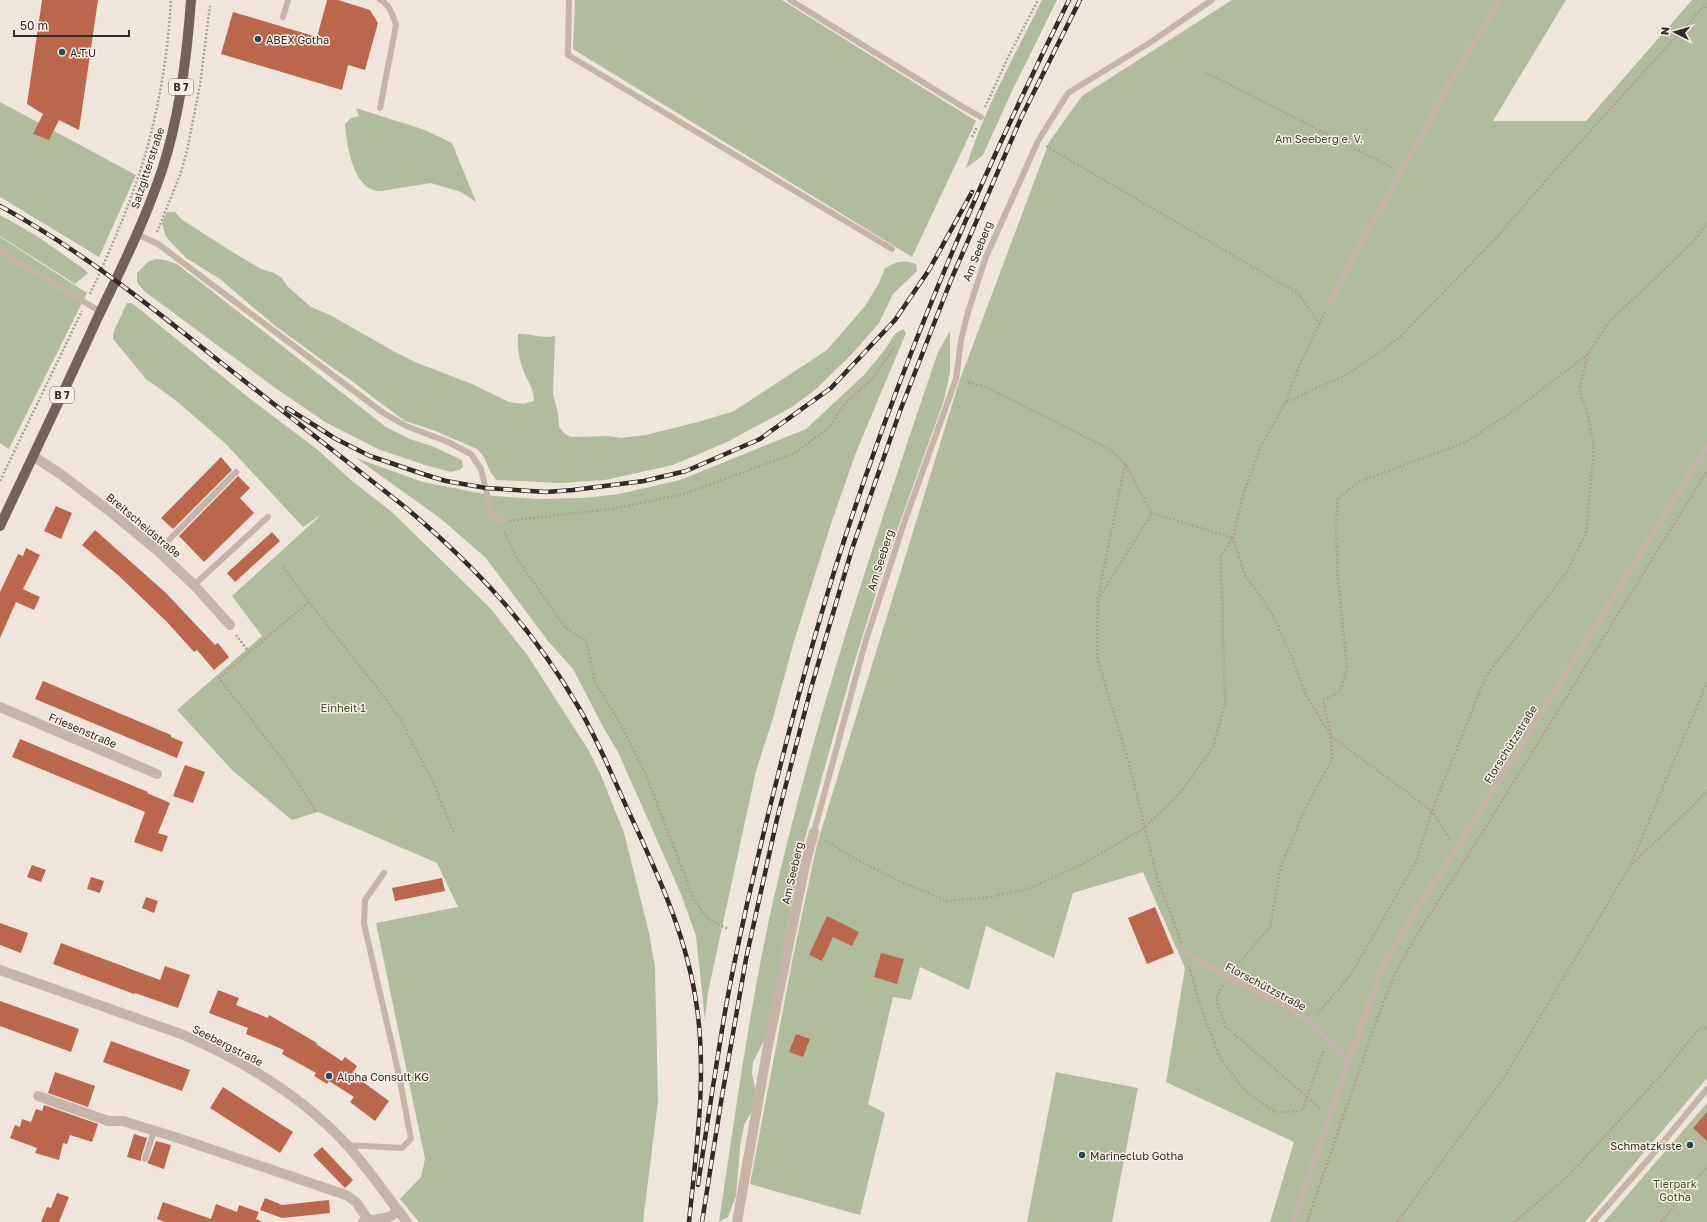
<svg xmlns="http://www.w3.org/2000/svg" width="1707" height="1222" viewBox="0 0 1707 1222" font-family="'Golos Text',sans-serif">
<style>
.green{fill:#b1bc9c}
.building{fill:#ba674d}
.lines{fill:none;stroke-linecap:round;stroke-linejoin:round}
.path{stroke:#b19f92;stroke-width:2.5;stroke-dasharray:2 2;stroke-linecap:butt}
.service{stroke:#c5b5a8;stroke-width:6}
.minor{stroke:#c5b5a8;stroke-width:10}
.primary{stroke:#73625a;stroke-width:10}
.rail-casing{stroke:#332b27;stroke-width:4.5}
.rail{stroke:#f7efe6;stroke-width:3;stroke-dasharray:9;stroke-linecap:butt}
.poi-dot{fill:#214d50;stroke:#f7efe6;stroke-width:1.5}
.labels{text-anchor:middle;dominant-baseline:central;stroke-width:3;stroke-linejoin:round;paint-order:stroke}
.shield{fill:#f7efe6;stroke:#6e6660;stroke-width:1}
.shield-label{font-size:10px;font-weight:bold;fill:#332b27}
.poi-label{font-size:11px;fill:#332b27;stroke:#f7efe6;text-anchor:start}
.park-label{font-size:11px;fill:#434f2e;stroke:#f7efe6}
.street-label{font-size:11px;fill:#332b27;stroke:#f7efe6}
</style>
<rect width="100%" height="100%" fill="#efe5da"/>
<g class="green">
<path d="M 575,0 L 782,0 L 976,121 L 912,257 L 573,49 Z"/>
<path d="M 1042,0 L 1057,0 L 1012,91 L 983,155 L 966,168 C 984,109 1015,55 1042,0 Z"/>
<path d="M 1232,0 L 1566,0 L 1493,121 L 1586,121 L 1692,0 L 1707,0 L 1707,1078 L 1585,1222 L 1270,1222 L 1294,1142 L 1166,1082 L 1185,968 L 1143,872 L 1073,893 L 1054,958 L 986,926 L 969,990 L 920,967 L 911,1000 L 893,997 L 868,1104 L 885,1113 L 860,1215 L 750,1184 L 793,957 L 817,844 L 959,382 L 1049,142 L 1082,96 Z"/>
<path d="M 0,102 L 136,175 L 99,257 L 0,197 Z"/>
<path d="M 356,108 L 425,130 L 452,143 L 476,202 L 461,192 L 431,183 L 381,191 C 353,192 347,146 345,124 L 351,118 L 359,116 Z"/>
<path d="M 167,212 L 175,212 L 181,219 L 234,253 L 261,269 L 274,273 L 282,278 L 287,286 L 311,307 L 330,315 L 395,352 L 415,362 L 472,384 L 509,402 L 523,404 L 534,401 C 534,389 528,382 524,372 C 519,359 517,348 518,334 C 533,333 540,339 555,336 L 553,394 L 558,413 L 559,427 L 565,434 L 571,437 L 609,436 L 621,438 L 646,435 L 698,422 L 734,411 L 827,350 L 865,306 L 879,283 L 885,268 C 896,262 903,259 916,264 L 917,271 L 893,294 L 879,323 L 853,353 L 815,390 L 792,407 L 727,442 L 673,465 L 605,480 L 560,483 L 496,480 L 490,471 L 484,457 L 477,449 L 433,430 L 405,421 L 378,401 L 348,378 L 333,368 L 274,325 L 220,279 L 186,258 L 166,237 L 162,223 Z"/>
<path d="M 0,215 L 37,236 L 84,269 L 88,273 L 75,284 L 0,236 Z"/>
<path d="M 0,237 L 87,293 L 9,449 L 0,443 Z"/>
<path d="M 157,259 L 165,260 L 177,264 L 386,427 L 410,439 L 432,446 L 462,460 L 463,467 L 459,470 L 451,472 L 428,466 L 380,450 L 325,422 L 274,387 L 144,291 L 137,282 L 137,273 L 149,261 Z"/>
<path d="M 127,303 L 132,303 L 249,398 L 318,450 L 352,481 L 392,512 L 490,608 L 528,656 L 589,751 L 600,773 L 624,833 L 649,933 L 655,967 L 658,1101 L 643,1222 L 419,1222 L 400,1199 L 421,1177 L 425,1159 L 376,923 L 458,907 L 437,863 L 318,812 L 292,820 L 233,771 L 177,710 L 262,636 L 232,596 L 322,514 L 303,527 L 225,443 L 174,399 L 146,379 L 113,339 L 114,331 Z"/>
<path d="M 903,329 L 906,333 L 855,455 L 831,524 L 794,641 L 773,718 L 756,771 L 708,992 L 705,1020 L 696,936 L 681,894 L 618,752 L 602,725 L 573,669 L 548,641 L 486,558 L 440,518 L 356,458 L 423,482 L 494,496 L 538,499 L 583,498 L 619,494 L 680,480 L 806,429 L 864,375 L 883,352 L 895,334 Z"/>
<path d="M 950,331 L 950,372 L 944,400 L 885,564 L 852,670 L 804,842 L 766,1037 L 753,1062 L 752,1074 L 756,1092 L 752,1111 L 744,1125 L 740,1147 L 736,1196 L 728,1217 L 719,1222 C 735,1116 749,1010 772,906 C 815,718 876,534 938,352 Z"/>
<path d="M 1056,1072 L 1138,1088 L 1112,1222 L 1027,1222 Z"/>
<path d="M 1707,1103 L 1707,1222 L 1604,1222 Z"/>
</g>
<g class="building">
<path d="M 42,0 L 98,0 L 79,130 L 59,120 L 49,140 L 33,134 L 43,114 L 27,104 Z"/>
<path d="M 327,0 L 338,0 L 370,10 L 378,23 L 365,70 L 348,65 L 342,90 L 221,54 L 233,12 L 317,37 Z"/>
<path d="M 221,457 L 232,470 L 173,529 L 161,518 Z"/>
<path d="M 238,476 L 250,488 L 240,498 L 254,513 L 204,562 L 179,536 Z"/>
<path d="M 56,506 L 72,513 L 61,539 L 44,531 Z"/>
<path d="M 95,530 L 166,593 L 215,645 L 218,643 L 229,657 L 214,670 L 197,650 L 194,652 L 167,622 L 119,576 L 82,545 Z"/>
<path d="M 272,532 L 280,541 L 235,582 L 227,573 Z"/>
<path d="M 26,548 L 40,555 L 23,589 L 40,597 L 34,610 L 16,602 L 0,638 L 0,592 L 18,554 L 23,556 Z"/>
<path d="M 43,681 L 171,735 L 171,737 L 183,742 L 177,758 L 35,699 Z"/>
<path d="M 20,739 L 148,792 L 147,793 L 170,803 L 158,833 L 168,836 L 162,852 L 134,842 L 145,812 L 12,757 Z"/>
<path d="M 185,765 L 205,772 L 193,803 L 173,796 Z"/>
<path d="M 32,865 L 46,870 L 41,882 L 27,877 Z"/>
<path d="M 91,877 L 104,881 L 100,893 L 87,889 Z"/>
<path d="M 442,878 L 445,891 L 395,901 L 392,888 Z"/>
<path d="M 146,897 L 158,901 L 154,913 L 142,908 Z"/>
<path d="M 1155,907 L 1174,953 L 1147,964 L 1128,918 Z"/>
<path d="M 827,916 L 859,932 L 852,946 L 833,937 L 822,961 L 809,955 Z"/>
<path d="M 0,923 L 28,933 L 21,953 L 0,945 Z"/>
<path d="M 61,943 L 160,980 L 165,966 L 190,975 L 178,1008 L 135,993 L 134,994 L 53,964 Z"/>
<path d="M 881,953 L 904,959 L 897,984 L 874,977 Z"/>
<path d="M 218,990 L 239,998 L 236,1005 L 268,1018 L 269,1015 L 317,1043 L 316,1044 L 342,1061 L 345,1057 L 357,1066 L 352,1074 L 389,1101 L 375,1121 L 350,1102 L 354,1097 L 329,1081 L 327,1084 L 314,1076 L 316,1073 L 282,1054 L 284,1050 L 246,1034 L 248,1028 L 209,1013 Z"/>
<path d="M 0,1001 L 79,1029 L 71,1052 L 0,1026 Z"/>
<path d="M 796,1034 L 810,1039 L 803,1057 L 789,1052 Z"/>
<path d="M 111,1041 L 190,1070 L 182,1091 L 103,1062 Z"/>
<path d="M 55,1072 L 95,1086 L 88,1107 L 48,1093 Z"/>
<path d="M 223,1087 L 293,1132 L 280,1153 L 210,1108 Z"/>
<path d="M 44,1105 L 98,1124 L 92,1142 L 70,1135 L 67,1144 L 63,1143 L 59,1160 L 35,1153 L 37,1148 L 10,1138 L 15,1125 L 20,1127 L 22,1119 L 31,1122 L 36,1109 L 42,1111 Z"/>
<path d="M 1707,1112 L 1707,1141 L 1693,1128 Z"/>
<path d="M 134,1134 L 147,1138 L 141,1158 L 141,1161 L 127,1157 Z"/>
<path d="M 156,1141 L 171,1145 L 164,1169 L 147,1163 L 149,1160 Z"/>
<path d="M 322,1147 L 353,1180 L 345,1188 L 313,1155 Z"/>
<path d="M 57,1193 L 69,1197 L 59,1222 L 41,1222 L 47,1207 L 51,1208 Z"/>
<path d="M 265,1198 L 282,1205 L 329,1200 L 330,1213 L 282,1218 L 260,1210 Z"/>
<path d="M 163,1202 L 211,1219 L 216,1204 L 237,1212 L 239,1205 L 259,1212 L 256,1219 L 261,1221 L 261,1222 L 165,1222 L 157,1219 Z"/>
</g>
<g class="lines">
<g class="path">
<path d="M 1205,72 L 1393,168"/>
<path d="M 985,107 L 1010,53 L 1038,0"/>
<path d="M 972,137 L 977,127"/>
<path d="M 1046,146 L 1299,294 L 1319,324"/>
<path d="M 157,232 L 180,175 L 187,151 L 200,85 L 210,6"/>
<path d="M 90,294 C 110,251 129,207 143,162 C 159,109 168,54 171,0"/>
<path d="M 1325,312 L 1302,360 L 1285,403 L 1260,448 L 1243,495 L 1233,538 L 1245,575 L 1272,613 L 1290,653 L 1307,697 L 1331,736 L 1432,811 L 1451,841"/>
<path d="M 1286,402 L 1348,374 L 1398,339 L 1498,236 L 1553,172 L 1707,3"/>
<path d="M 1125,464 L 1098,598 L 1097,657 L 1131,771 L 1157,878 L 1182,944"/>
<path d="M 0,481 L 82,311"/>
<path d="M 509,521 L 617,508 L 684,494 L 795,453 L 828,428 L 845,404 L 873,378 L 895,346"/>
<path d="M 504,531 L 517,559 L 565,627 L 586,641 L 595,682 L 621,725 L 646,775 L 695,902 L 709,919 L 728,929"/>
<path d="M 283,567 L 309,602 L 219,678 L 286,764 L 316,811"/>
<path d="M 1100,596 L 1152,513"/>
<path d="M 309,602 L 386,699 L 400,719 L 433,782 L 454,833"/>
<path d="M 236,635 L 249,652"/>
<path d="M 825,840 L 850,856 L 897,880 L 947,901 L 985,898 L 1028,889 L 1081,865 L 1144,828 L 1180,793 L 1213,747 L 1225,704 L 1221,555 L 1233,538 L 1152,513 L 1125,464 L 1109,449 L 986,387 L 966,382"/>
<path d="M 1632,864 L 1695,804 L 1707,790"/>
<path d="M 1189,966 L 1199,1002 L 1220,1058 L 1246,1092 L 1275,1112 L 1302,1111 L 1324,1049"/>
<path d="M 1234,969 L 1270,927 L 1281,866 L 1306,807 L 1332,759 L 1331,736 L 1323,700 L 1340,692 L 1347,668 L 1337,568 L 1336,522 L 1338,498 L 1358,482 L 1466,442 L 1519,407 L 1588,354"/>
<path d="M 1223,985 L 1216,999 L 1226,1027 L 1322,1110"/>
<path d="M 1317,1014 L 1350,976 L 1416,862 L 1432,811 L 1486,676 L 1566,573 L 1586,533 L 1594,448 L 1588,415 L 1579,391 L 1588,354 L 1608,323 L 1695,240 L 1707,223"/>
<path d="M 1307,1222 L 1377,1019 L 1396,971 L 1424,923 L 1467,857 L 1707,471"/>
<path d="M 1397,1222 L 1503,1079 L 1630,866 L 1707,682"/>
<path d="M 1515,1222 L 1570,1174 L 1662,1074 L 1699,1029 L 1707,1027"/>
<path d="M 1661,1222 L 1707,1166"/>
</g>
<g class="service">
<path d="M 569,0 L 568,55 L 892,249"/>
<path d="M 790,0 L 963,107 L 981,117"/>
<path d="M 283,17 L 288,0"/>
<path d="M 380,108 L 396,25 C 393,16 389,3 380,0"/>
<path d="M 136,234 L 158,244 L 382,412 L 406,426 L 448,442 L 471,454 L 481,469 L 491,512 L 500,522"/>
<path d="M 0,251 L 101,312"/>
<path d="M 1329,304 L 1357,250 L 1441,101 L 1446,89 L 1500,0"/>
<path d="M 158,551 L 236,472"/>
<path d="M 194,585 L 268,517"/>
<path d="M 814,832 L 865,643 L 904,523 L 956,379 L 961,340 L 968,312 L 986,257 L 1038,141 L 1068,93 L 1151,42 L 1212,0"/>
<path d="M 1185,952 L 1227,977 L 1287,1007 L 1310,1021 L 1349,1062"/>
<path d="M 347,1145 L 402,1148 L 411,1139 L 399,1075 L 364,924 L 365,900 L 384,873"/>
<path d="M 145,1159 L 154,1131"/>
<path d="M 1293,1222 L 1365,1015 L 1384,965 L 1412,916 L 1456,850 L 1707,447"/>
<path d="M 1593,1222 L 1654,1153 L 1707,1089"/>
</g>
<g class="minor">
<path d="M 33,456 L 62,475 L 108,510 L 158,551 L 194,585 L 230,625"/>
<path d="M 0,707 L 157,774"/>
<path d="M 0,970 L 181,1034 C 242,1060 302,1096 347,1145 C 369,1169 387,1197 407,1222"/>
<path d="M 38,1096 L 108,1121 L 123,1121 L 178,1138 L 346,1195 L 356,1202 L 369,1221"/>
<path d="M 363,1222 L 389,1217 L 399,1211"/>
<path d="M 737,1222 L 767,1051 L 805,865 L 814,832"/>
</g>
<path class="primary" d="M 0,526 C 33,456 66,387 98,317 C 121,269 145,221 162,170 C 180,116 187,57 191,0"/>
<g class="rail-casing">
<g id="rail">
<path d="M 0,206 C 79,249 149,305 219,361 C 281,410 343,458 405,507 C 476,567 532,627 579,708 C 600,744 615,783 633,821 C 661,881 688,941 697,1008 C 707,1079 696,1151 689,1222"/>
<path d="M 287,408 L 336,439 L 370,456 L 426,475 L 446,481 L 486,488 L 546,492 L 573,490 L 644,481 L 686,471 L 760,439 L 831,388 L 895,320 L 929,270 L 972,192"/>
<path d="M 698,1185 C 707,1125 716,1065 726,1006 C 741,925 760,846 780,767 C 799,692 819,617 843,544 C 903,357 981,176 1069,0"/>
<path d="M 702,1222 L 722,1096 L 746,959 L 777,819 L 811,688 L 852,549 L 900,411 L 951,280 L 1021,118 L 1080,0"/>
</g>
</g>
<use href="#rail" class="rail"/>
</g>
<g class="poi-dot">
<circle cx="258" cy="39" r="4"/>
<circle cx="62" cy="52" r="4"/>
<circle cx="329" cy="1076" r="4"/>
<circle cx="1690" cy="1145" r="4"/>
<circle cx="1082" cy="1155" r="4"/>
</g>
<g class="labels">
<g class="shield">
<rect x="169" y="79" width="24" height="16" rx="3"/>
<rect x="50" y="387" width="24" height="16" rx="3"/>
</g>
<g class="shield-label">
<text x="181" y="87">B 7</text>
<text x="62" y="395">B 7</text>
</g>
<g class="poi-label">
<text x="266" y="39">ABEX Gotha</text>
<text x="70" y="52">A.T.U</text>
<text x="337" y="1076">Alpha Consult KG</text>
<text x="1682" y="1145" text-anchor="end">Schmatzkiste</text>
<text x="1090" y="1155">Marineclub Gotha</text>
</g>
<g class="park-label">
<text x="1319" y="138">Am Seeberg e. V.</text>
<text x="343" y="707">Einheit 1</text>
<text x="1675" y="1183">Tierpark<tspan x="1675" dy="13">Gotha</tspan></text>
</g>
<g class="street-label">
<text transform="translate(147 168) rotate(-72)">Salzgitterstraße</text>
<text transform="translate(977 251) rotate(-69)">Am Seeberg</text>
<text transform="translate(144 525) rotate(40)">Breitscheidstraße</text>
<text transform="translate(880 560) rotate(-72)">Am Seeberg</text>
<text transform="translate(83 730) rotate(23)">Friesenstraße</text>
<text transform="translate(1510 744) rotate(-58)">Florschützstraße</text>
<text transform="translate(792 873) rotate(-77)">Am Seeberg</text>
<text transform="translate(1266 986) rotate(28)">Florschützstraße</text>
<text transform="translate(228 1045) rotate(27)">Seebergstraße</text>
</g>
</g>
<g transform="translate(1675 32) rotate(276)" stroke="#f7efe6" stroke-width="3" paint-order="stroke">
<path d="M0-3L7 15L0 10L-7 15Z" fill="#332b27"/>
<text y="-6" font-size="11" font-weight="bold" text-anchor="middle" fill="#332b27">N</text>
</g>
<path d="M14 30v6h115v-6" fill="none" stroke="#332b27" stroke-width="2"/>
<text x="20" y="30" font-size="12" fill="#332b27" stroke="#f7efe6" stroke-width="3" paint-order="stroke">50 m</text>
</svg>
